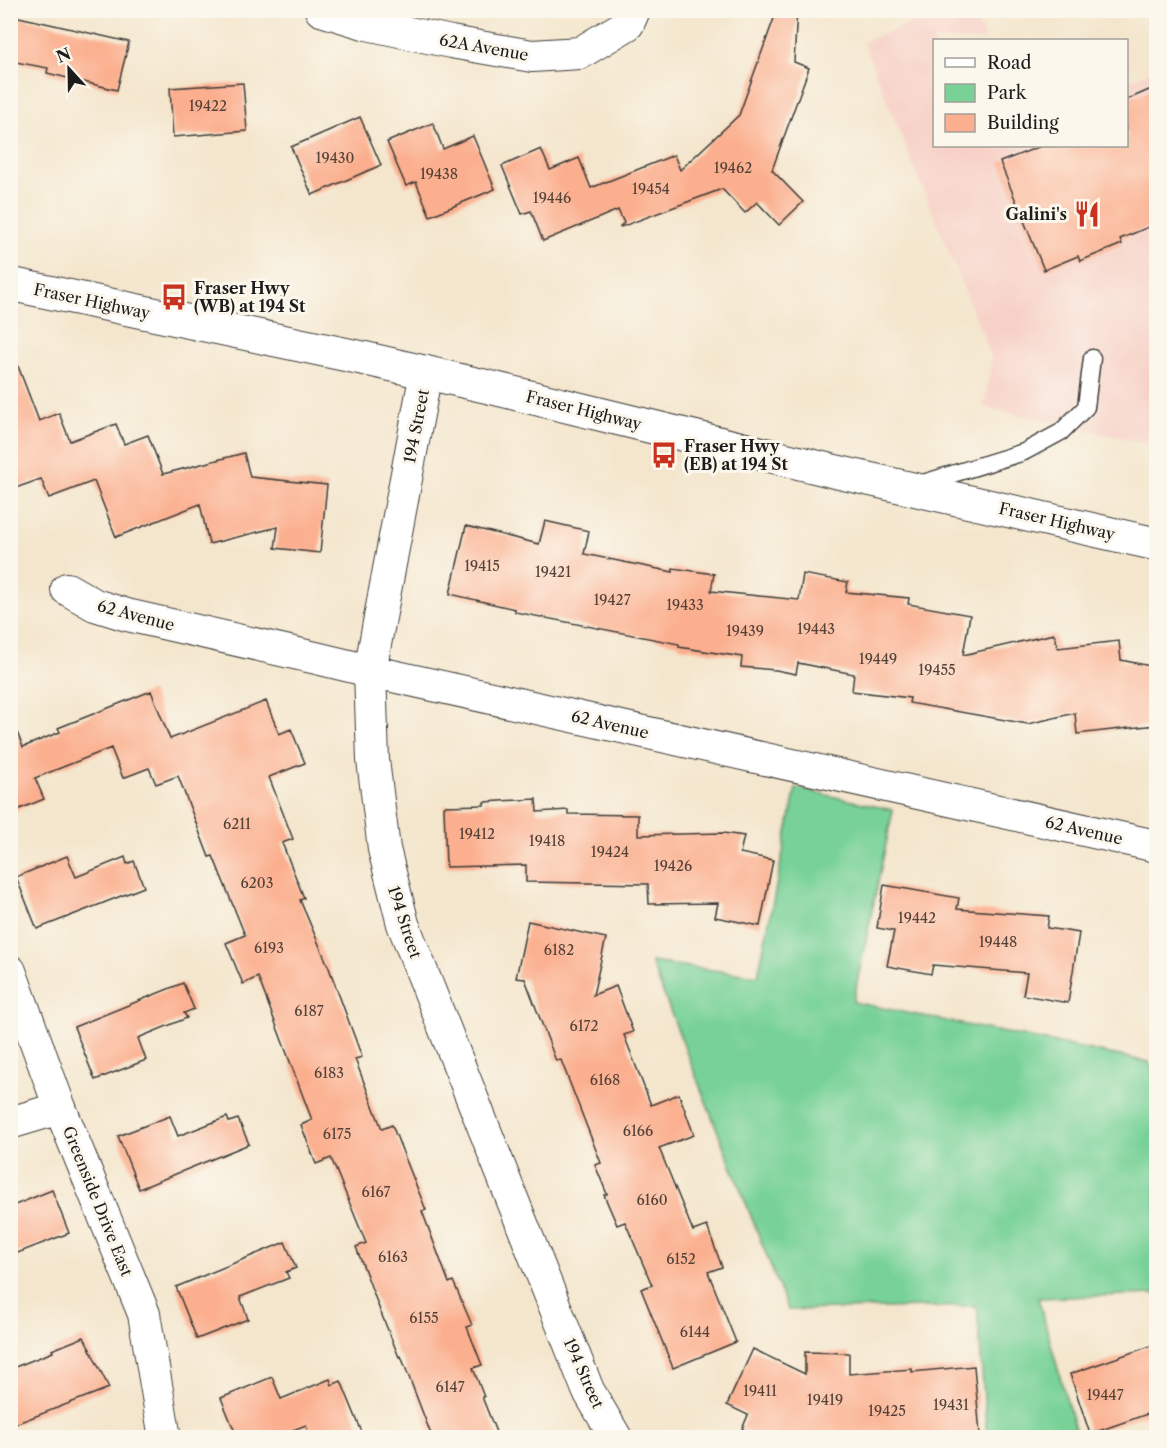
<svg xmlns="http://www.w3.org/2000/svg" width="1167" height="1448" viewBox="0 0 1167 1448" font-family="'Libre Caslon Text',serif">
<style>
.built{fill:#f7d1c7}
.green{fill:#78d298;stroke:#4a775a;stroke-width:1.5}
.building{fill:#fbaf8e}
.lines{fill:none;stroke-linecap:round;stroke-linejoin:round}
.service-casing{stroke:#3c3a37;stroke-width:19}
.minor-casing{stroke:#3c3a37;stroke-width:34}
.primary-casing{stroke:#3c3a37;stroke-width:35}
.service{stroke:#fff;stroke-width:16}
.minor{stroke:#fff;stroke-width:32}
.primary{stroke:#fff;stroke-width:33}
.labels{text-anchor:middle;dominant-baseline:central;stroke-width:6;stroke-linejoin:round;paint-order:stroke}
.number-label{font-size:14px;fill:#544138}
.street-label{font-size:16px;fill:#1c1c1c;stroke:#fbf7ec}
.poi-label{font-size:16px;font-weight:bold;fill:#1c1c1c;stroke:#fbf7ec;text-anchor:start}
</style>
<rect width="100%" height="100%" fill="#fbf7ec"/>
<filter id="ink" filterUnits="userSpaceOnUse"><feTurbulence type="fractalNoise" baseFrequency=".0167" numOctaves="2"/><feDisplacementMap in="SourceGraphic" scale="12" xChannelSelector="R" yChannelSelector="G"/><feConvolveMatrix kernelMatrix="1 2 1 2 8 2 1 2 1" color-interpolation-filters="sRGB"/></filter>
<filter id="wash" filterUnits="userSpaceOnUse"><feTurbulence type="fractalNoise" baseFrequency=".008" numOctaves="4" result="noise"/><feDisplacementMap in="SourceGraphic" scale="24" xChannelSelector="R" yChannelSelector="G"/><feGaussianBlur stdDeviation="1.35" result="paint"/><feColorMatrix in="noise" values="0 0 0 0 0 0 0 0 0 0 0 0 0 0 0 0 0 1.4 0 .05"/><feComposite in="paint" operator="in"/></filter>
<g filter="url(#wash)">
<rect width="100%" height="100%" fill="#f4e6cd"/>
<path class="built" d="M 943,11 L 973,11 L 985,40 L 934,40 L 934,146 L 1126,146 L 1127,81 L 1156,69 L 1156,445 L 984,407 L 992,358 L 863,42 Z"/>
<path class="green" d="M 796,788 L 893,810 L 853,1002 L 1149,1062 L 1156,1082 L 1156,1294 L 1038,1298 L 1077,1437 L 987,1437 L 977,1306 L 788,1310 L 651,962 L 758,976 Z"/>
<g id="blocks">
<g class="building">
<path d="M 777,10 L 797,10 L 794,62 L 809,68 L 772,170 L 803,202 L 779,225 L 757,202 L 745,213 L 722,189 L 621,227 L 620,226 L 624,223 L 618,210 L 543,241 L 531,211 L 522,214 L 502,166 L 541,149 L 550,170 L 579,158 L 591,188 L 674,155 L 680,170 L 739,115 Z"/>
<path d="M 10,15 L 129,42 L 117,90 L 47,73 L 48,68 L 10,61 Z"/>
<path d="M 243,83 L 247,131 L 173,137 L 170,88 Z"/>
<path d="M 1156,87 L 1156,224 L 1120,239 L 1122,244 L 1080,261 L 1078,256 L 1044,270 L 1000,162 L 1041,146 L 1126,146 L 1126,100 Z"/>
<path d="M 360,117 L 381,165 L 312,195 L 291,147 Z"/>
<path d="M 433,123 L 443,149 L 473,136 L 495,189 L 430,216 L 416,182 L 406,186 L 387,142 Z"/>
<path d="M 13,353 L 39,421 L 59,413 L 70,441 L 116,424 L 124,444 L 148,435 L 163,474 L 244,453 L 250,477 L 327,485 L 320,553 L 275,548 L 278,527 L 209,544 L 200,504 L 116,537 L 94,481 L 49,498 L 41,479 L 10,490 L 10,354 Z"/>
<path d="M 545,521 L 589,531 L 584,554 L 673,572 L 673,568 L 714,574 L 711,591 L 799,600 L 803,574 L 848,582 L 846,592 L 909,598 L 908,604 L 970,615 L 963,655 L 1054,634 L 1058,648 L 1119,641 L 1121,660 L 1156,667 L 1156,725 L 1077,734 L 1075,713 L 1028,724 L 909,703 L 910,698 L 852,691 L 854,674 L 798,663 L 796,674 L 776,670 L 741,667 L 742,657 L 679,647 L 679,644 L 515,612 L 515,609 L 450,594 L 466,526 L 539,544 Z"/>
<path d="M 151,691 L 170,739 L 266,701 L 279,734 L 291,729 L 305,763 L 269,777 L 293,839 L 282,843 L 304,898 L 300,900 L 329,968 L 362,1057 L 355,1059 L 382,1129 L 392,1125 L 426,1210 L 422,1211 L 449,1283 L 453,1281 L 472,1325 L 467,1327 L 482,1365 L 473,1368 L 484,1397 L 482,1397 L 498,1437 L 432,1437 L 401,1356 L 399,1357 L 381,1313 L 356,1247 L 366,1243 L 331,1158 L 316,1164 L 301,1125 L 312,1120 L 258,977 L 243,984 L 226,943 L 245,935 L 213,856 L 209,857 L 178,776 L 156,784 L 149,768 L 123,778 L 111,748 L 35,778 L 44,799 L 10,813 L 10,720 L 12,720 L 23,747 L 60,732 L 58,728 Z"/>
<path d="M 536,799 L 537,812 L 568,810 L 568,814 L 638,815 L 638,835 L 723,833 L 744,836 L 740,853 L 773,860 L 760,926 L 715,917 L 718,903 L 649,904 L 648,884 L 526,882 L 526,865 L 446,867 L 444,806 L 484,805 L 484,802 Z"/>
<path d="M 67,856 L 76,877 L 125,857 L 127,864 L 134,861 L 144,887 L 37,929 L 16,877 Z"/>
<path d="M 884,885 L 959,898 L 957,909 L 1049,916 L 1047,928 L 1079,933 L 1068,1003 L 1023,995 L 1027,973 L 933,965 L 931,974 L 887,966 L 894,931 L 877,928 Z"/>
<path d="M 528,921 L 606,938 L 593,995 L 616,986 L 633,1032 L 624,1035 L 651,1105 L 679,1094 L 694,1135 L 659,1148 L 693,1231 L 707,1226 L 722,1267 L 708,1272 L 736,1342 L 673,1368 L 641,1289 L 652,1285 L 625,1222 L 617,1225 L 604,1195 L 607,1194 L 595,1165 L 601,1163 L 561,1060 L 556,1061 L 525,979 L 516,978 Z"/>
<path d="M 183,983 L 194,1009 L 184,1013 L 187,1018 L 138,1038 L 146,1060 L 95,1080 L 74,1027 Z"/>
<path d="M 170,1116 L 178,1136 L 227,1117 L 229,1122 L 238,1119 L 249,1144 L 139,1189 L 118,1136 Z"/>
<path d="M 52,1190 L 69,1233 L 10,1256 L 10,1207 Z"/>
<path d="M 285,1242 L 296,1268 L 286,1272 L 289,1278 L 240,1297 L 248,1319 L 197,1339 L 176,1287 Z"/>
<path d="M 84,1337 L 109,1388 L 10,1426 L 10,1369 L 53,1352 L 52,1350 Z"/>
<path d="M 1156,1344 L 1156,1411 L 1090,1434 L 1070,1374 Z"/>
<path d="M 753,1349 L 805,1374 L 805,1352 L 849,1353 L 849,1374 L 912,1369 L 912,1372 L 974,1366 L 980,1434 L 943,1437 L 761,1437 L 742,1429 L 748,1415 L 727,1405 Z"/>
<path d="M 272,1377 L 281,1399 L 330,1379 L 332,1385 L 341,1381 L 364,1437 L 309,1437 L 306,1425 L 275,1437 L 237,1437 L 221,1398 Z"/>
</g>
</g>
</g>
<g filter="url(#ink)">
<use href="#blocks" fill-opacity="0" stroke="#3c3a37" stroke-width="1.5"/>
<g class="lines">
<g class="service-casing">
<path id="service" d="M 920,484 L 1024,452 L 1061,432 L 1086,407 L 1092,358"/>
</g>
<g class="minor-casing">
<g id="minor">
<path d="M 321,10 L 367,24 L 451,42 L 532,56 L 580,53 L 628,24 L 634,10"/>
<path d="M 426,372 L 370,671 L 373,760 L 384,849 L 403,924 L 588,1390 L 616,1438"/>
<path d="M 67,589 L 95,605 L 127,615 L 316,658 L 370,671 L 1156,846"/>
<path d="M 10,971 L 60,1108 L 144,1314 L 165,1438"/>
<path d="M 10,1123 L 60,1108"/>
</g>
</g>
<g class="primary-casing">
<path id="primary" d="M 10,284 L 367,359 L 493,388 L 833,471 L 1156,544"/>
</g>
<use href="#service" class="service"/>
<use href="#minor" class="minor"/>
<use href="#primary" class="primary"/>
</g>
</g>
<defs>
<g id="restaurant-bare" transform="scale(2.07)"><path d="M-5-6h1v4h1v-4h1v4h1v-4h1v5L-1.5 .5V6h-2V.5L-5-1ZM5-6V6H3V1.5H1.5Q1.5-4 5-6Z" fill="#c8321e" stroke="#fbf7ec" stroke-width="2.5" paint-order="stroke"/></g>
<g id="bus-bare" transform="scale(2.07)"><path d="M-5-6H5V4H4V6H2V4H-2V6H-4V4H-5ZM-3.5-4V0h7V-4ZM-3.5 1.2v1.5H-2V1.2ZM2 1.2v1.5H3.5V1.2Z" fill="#c8321e" stroke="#fbf7ec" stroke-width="2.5" paint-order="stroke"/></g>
</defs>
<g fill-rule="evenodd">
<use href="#restaurant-bare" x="1087" y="214"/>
<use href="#bus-bare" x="174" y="297"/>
<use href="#bus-bare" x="664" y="455"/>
</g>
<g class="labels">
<g class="number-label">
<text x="208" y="106">19422</text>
<text x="335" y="158">19430</text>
<text x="733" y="168">19462</text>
<text x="439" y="174">19438</text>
<text x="651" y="189">19454</text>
<text x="552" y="198">19446</text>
<text x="482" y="566">19415</text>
<text x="553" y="572">19421</text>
<text x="612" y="600">19427</text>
<text x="685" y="605">19433</text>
<text x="816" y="629">19443</text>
<text x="745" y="631">19439</text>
<text x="878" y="659">19449</text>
<text x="937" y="670">19455</text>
<text x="237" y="824">6211</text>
<text x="477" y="834">19412</text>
<text x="547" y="841">19418</text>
<text x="610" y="852">19424</text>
<text x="673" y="866">19426</text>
<text x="257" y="883">6203</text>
<text x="917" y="918">19442</text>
<text x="998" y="942">19448</text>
<text x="269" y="948">6193</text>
<text x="559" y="950">6182</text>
<text x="309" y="1011">6187</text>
<text x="584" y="1026">6172</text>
<text x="329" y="1073">6183</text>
<text x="605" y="1080">6168</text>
<text x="638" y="1131">6166</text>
<text x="337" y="1134">6175</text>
<text x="376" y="1192">6167</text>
<text x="652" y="1200">6160</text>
<text x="393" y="1257">6163</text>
<text x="681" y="1259">6152</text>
<text x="424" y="1318">6155</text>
<text x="695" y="1332">6144</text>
<text x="450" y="1387">6147</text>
<text x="760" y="1391">19411</text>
<text x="1105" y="1395">19447</text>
<text x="825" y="1400">19419</text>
<text x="951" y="1405">19431</text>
<text x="887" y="1411">19425</text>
</g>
<g class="street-label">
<text transform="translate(484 47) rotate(10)">62A Avenue</text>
<text transform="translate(92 301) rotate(12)">Fraser Highway</text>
<text transform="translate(584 410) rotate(14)">Fraser Highway</text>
<text transform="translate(416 426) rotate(-79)">194 Street</text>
<text transform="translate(1057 521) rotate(13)">Fraser Highway</text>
<text transform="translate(136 615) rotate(15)">62 Avenue</text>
<text transform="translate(610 724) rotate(13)">62 Avenue</text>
<text transform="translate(1084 830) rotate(13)">62 Avenue</text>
<text transform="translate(405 922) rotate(72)">194 Street</text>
<text transform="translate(98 1201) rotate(68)">Greenside Drive East</text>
<text transform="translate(584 1373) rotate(66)">194 Street</text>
</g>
<g class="poi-label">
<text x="1067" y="214" text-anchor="end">Galini's</text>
<text x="194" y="288">Fraser Hwy<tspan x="194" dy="18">(WB) at 194 St</tspan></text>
<text x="684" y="446">Fraser Hwy<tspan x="684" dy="18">(EB) at 194 St</tspan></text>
</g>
</g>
<rect width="1167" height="1448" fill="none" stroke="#fbf7ec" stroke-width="36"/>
<rect x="933" y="39" width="195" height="108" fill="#fbf7ec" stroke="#a29f99" stroke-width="1.5"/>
<rect x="945" y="58" width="30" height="9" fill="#ffffff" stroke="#a29f99" stroke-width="1.5"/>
<text x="987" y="69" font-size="18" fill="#1c1c1c">Road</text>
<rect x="945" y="84" width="30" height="18" fill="#78d298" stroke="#a29f99" stroke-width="1.5"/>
<text x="987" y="99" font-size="18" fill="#1c1c1c">Park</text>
<rect x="945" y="114" width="30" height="18" fill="#fbaf8e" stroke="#a29f99" stroke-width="1.5"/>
<text x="987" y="129" font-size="18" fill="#1c1c1c">Building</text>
<g transform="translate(69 69) rotate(338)" stroke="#fbf7ec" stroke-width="4.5" paint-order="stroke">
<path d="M0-4.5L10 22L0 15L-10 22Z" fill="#1c1c1c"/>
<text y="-9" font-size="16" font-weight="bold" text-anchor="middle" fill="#1c1c1c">N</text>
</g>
</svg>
